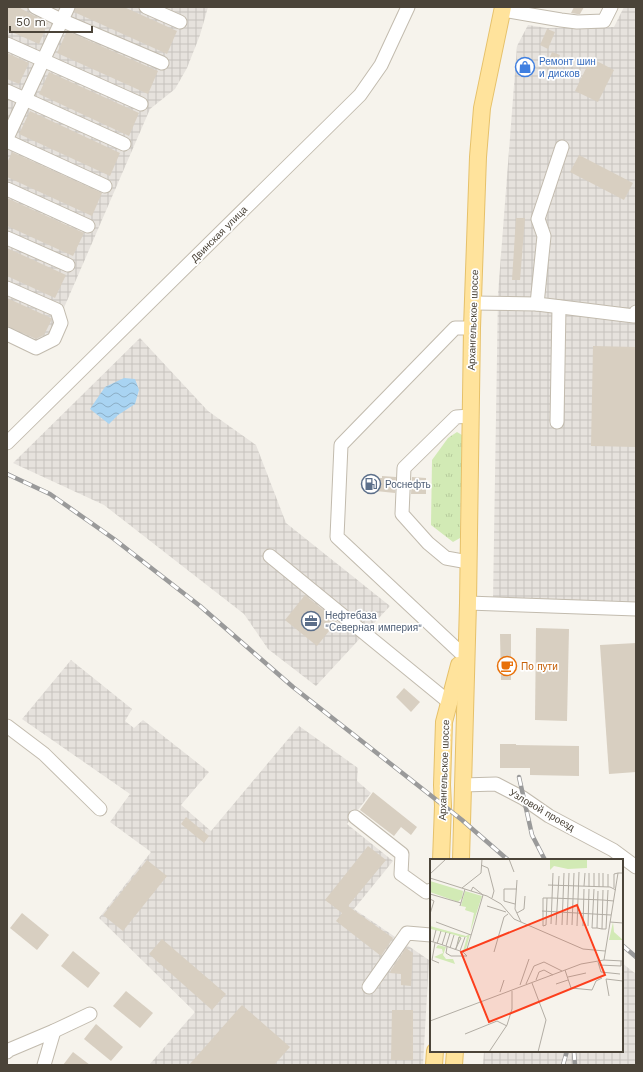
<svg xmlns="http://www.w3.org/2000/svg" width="643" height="1072" viewBox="0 0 643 1072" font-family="'Work Sans',sans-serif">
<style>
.industrial{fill:url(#industrial-grid)}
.grass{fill:url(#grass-tufts)}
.water{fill:url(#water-waves)}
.building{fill:#d8cfc1}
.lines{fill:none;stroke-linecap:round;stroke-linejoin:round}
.minor-casing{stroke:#c2bbae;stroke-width:15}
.major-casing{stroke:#e6c16a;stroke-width:18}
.minor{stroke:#fff;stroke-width:13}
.major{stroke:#ffe39c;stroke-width:16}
.rail-casing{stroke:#9a9a9a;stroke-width:4.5}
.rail{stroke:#fff;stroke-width:3;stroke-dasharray:9;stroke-linecap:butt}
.labels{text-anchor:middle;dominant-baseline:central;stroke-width:3.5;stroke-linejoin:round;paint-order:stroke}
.shop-label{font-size:10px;fill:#366cbe;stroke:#fff;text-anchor:start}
.street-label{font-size:10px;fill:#4b4439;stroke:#fff}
.service-label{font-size:10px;fill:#4e5e75;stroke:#fff;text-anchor:start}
.food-label{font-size:10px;fill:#c56008;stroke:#fff;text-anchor:start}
.inset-road{fill:none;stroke:#b2ada4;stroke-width:1}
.view{fill:#fc3f1d;fill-opacity:0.15;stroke:#fc3f1d;stroke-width:2}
.inset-edge{fill:none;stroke:#4b4439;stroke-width:2}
</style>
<defs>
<pattern id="industrial-grid" width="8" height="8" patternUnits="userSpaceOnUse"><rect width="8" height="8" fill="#e6e2dd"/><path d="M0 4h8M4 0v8" fill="none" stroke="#c7c3be"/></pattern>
<pattern id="grass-tufts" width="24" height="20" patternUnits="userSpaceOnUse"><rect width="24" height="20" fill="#d2eab5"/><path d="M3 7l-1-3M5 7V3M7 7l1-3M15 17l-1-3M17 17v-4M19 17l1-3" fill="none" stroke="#b6ca9c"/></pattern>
<pattern id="water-waves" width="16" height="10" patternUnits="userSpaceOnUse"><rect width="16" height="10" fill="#a9d4f2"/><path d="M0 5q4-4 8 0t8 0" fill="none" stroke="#8caec5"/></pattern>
</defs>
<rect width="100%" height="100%" fill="#f6f3ec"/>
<g class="industrial">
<path d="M 7,7 L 208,7 L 200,35 L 187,68 L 175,89 L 150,109 L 47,347 L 7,337 Z"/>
<path d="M 624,7 L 636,7 L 636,605 L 493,600 L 498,294 L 517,46 L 528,25 L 547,28 L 614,27 Z"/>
<path d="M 140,338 L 208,411 L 256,445 L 286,523 L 390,606 L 316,686 L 268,649 L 244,614 L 104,505 L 13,463 Z"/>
<path d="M 71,660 L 132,709 L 125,721 L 134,728 L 143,720 L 209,772 L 181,805 L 211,831 L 299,726 L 358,768 L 357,781 L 371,793 L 347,824 L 393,861 L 354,909 L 429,960 L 423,1065 L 149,1065 L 195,1012 L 99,918 L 151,852 L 110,822 L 130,794 L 22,719 Z"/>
<path d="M 622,963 L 636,974 L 636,1065 L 483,1065 L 484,1051 L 622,1051 Z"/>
</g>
<path class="grass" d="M 457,432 L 462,435 L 460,538 L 453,542 L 431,525 L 432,460 L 448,438 Z"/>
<path class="water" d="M 124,378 L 135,379 L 139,390 L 135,404 L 118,415 L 109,424 L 90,409 L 105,387 Z"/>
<g class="building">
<path d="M 7,7 L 18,7 L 48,23 L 39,44 L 7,30 Z"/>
<path d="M 76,7 L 124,7 L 177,31 L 167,54 L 74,12 Z"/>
<path d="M 574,7 L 584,7 L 580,14 L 577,14 L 571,13 Z"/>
<path d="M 547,29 L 555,32 L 548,49 L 540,45 Z"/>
<path d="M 67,31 L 158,71 L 148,94 L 57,53 Z"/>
<path d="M 552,52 L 560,55 L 555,70 L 546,67 Z"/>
<path d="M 7,53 L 29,63 L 19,84 L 7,79 Z"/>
<path d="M 591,58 L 614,70 L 598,102 L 575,91 Z"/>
<path d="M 49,72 L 139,113 L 129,136 L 39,94 Z"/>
<path d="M 30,111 L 120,153 L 110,176 L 19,134 Z"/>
<path d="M 12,152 L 102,193 L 92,216 L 7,177 L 7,163 Z"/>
<path d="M 579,155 L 633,183 L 624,200 L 570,172 Z"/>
<path d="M 7,198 L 84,233 L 73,256 L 7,226 Z"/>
<path d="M 516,218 L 525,218 L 520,280 L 512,280 Z"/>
<path d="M 7,248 L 66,275 L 55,298 L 7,276 Z"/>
<path d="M 7,298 L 51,318 L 52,319 L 44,335 L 36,339 L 7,326 Z"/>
<path d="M 593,346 L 636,347 L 636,447 L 591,446 Z"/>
<path d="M 382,476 L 396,477 L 395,493 L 366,490 L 366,478 L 382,478 Z"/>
<path d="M 412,477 L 426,478 L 426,494 L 411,494 Z"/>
<path d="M 305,595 L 337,621 L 317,646 L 285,620 Z"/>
<path d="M 536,628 L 569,629 L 567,721 L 535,720 Z"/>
<path d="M 500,634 L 511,634 L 511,680 L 501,680 Z"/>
<path d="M 636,643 L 636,772 L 609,774 L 600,645 Z"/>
<path d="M 404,688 L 420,702 L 411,712 L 396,697 Z"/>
<path d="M 500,744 L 516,744 L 516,745 L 579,746 L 579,776 L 530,775 L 530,768 L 500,768 Z"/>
<path d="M 373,792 L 417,827 L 411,835 L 401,827 L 394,836 L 360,810 Z"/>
<path d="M 186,817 L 209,836 L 204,843 L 181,824 Z"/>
<path d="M 368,846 L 386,860 L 348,906 L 393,938 L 381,956 L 336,921 L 342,913 L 325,900 Z"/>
<path d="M 147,860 L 167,876 L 123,931 L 103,915 Z"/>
<path d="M 22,913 L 49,935 L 37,950 L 10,928 Z"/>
<path d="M 162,939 L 226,994 L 212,1010 L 149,954 Z"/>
<path d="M 406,948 L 413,953 L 411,986 L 401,985 L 401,974 L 390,973 L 391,970 Z"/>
<path d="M 73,951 L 100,973 L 88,988 L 61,966 Z"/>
<path d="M 126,991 L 153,1013 L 140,1028 L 113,1006 Z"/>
<path d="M 242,1005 L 290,1047 L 274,1065 L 189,1065 Z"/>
<path d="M 392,1010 L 413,1010 L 413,1060 L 391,1060 Z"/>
<path d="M 96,1024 L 123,1047 L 111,1061 L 84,1039 Z"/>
<path d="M 73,1052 L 90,1065 L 63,1065 Z"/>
</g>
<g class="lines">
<g class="minor-casing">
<g id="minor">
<path d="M 35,7 L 61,20 L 162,63"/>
<path d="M 146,7 L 180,22"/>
<path d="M 502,10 L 561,20 L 577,22 L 604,21 L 611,7"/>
<path d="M 7,44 L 141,104"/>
<path d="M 7,91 L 124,144"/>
<path d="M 7,138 L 68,7"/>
<path d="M 7,141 L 105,186"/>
<path d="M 7,189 L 88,226"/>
<path d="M 7,238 L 68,265"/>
<path d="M 7,288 L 57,310 L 61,323 L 54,339 L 36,348 L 7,334"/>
<path d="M 473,303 L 537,304 L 634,316 L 636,312"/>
<path d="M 537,304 L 544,236 L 538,219 L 562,147"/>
<path d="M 557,422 L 559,307"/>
<path d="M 7,443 L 360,95 L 381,65 L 408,7"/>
<path d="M 270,556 L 450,703"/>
<path d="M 468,562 L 446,558 L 428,543 L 402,514 L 404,468 L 456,417 L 470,416"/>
<path d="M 468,603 L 636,609"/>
<path d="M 462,654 L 337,537 L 341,445 L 455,328 L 472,328"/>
<path d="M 7,726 L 44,754 L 100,809"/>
<path d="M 463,785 L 496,784 L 523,798 L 549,816 L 613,850 L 636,867"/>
<path d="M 355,817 L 402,854 L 401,874 L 426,892 L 431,890"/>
<path d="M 369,987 L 407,933 L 431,935"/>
<path d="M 54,1031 L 90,1014"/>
<path d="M 7,1052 L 9,1050 L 54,1031 L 44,1065"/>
</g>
</g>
<g class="major-casing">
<g id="major">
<path d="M 441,860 L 443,806 L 442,785 L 444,722 L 459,665"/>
<path d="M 461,860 L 468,603 L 472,328 L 478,157 L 482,108 L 503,7"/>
<path d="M 434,1065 L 435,1051"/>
<path d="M 454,1065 L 455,1051"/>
</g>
</g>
<use href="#minor" class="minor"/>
<use href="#major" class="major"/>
<g class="rail-casing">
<g id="rail">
<path d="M 7,474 L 50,494 L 114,539 L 200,606 L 293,687 L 462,820 L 508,860"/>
<path d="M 519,777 L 532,835 L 545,860"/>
<path d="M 622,945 L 636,957"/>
<path d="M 574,1051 L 575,1065"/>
<path d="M 563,1065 L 567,1051"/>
</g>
</g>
<use href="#rail" class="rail"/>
</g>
<defs>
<g id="shop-ring" transform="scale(1)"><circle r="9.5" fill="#fff" stroke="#3f7fe0" stroke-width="1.5"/><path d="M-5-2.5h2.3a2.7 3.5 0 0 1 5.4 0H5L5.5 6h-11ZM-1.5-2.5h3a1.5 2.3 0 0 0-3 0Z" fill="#3f7fe0"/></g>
<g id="fuel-ring" transform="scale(1)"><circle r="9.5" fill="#fff" stroke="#5c6f8a" stroke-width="1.5"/><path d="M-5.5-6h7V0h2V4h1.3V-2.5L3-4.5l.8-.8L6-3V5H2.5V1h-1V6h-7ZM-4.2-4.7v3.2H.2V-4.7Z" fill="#5c6f8a"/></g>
<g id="office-ring" transform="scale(1)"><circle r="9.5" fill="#fff" stroke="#5c6f8a" stroke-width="1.5"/><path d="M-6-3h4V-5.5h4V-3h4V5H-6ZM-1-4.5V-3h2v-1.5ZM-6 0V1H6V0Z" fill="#5c6f8a"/></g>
<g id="cafe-ring" transform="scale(1)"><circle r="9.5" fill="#fff" stroke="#e8710a" stroke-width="1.5"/><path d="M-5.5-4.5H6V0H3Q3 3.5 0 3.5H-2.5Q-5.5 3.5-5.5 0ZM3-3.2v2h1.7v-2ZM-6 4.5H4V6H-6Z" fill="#e8710a"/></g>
</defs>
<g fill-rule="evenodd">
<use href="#shop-ring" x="525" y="67"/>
<use href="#fuel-ring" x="371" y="484"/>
<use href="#office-ring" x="311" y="621"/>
<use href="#cafe-ring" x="507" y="666"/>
</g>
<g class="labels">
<g class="shop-label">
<text x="539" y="61">Ремонт шин<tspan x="539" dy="12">и дисков</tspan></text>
</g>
<g class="street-label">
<text transform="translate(219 234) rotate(-45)">Двинская улица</text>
<text transform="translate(473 320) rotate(-88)">Архангельское шоссе</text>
<text transform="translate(444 770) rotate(-88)">Архангельское шоссе</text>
<text transform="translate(542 810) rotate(30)">Узловой проезд</text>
</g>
<g class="service-label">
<text x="385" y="484">Роснефть</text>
<text x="325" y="615">Нефтебаза<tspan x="325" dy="12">"Северная империя"</tspan></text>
</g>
<g class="food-label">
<text x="521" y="666">По пути</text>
</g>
</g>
<g transform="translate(430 859)">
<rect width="193" height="193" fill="#f6f3ec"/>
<path d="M 35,32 L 52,37 L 40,74 L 44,54 L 35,51 L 36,48 L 31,47 ZM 0,67 L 36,77 L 40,75 L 36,90 L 33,92 L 37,78 L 30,78 L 27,89 L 29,77 L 1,70 ZM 8,86 L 16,88 L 13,96 L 16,100 L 23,100 L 25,105 L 4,98 L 13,94 L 12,90 L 6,89 Z" fill="#d2eab5"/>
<path d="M 0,22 L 33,32 L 32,39 L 28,43 L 0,33 ZM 183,63 L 184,73 L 193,81 L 179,81 Z" fill="#d2eab5"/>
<path d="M 120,0 L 157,0 L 157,9 L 138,10 L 124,7 L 120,11 Z" fill="#d2eab5"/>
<path class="inset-road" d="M 79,0 L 84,13M 51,6 L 58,9 L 64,32 L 62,39M 0,15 L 16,0M 0,19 L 57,37 L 71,45 L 84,60 L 153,90 L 175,92M 87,21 L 85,50 L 91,63M 118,26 L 180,28 L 186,31M 154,27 L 155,14M 159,28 L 159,14M 164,28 L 164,14M 169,28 L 169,14M 173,28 L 173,14M 178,28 L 178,15M 32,29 L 51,14 L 52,0M 184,29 L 184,15 L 188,14M 164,30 L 162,69 L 167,69 L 168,32M 0,35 L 31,44M 117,39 L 116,66 L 113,67 L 113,39 L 122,39 L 173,41 L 184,42M 0,40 L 4,42 L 0,55M 85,45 L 74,42 L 74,30 L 87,30M 30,47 L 35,30M 57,47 L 76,53M 112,52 L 181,56M 87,54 L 94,50 L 95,37M 6,63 L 41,76M 180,63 L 193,64M 121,65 L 123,14M 126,66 L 129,17M 132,66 L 134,14M 137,66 L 139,14M 142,66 L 144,14M 147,67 L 149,13M 153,67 L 154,30M 158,67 L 159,30M 167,69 L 172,70 L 173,31M 172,70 L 176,70 L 178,31M 0,82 L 7,84 L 33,93 L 37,97 L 21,97 L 16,94 L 17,88M 3,83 L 6,71M 5,84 L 2,101 L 9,104M 7,85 L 11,72M 12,86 L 16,73M 16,87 L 20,74M 20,89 L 24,76M 25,91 L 31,79 L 29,78 L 26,90M 30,92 L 35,78M 33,93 L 37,90 L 53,36 L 43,28 L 41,32M 64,93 L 74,58 L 78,55M 174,101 L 188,14 L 193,14M 168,103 L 171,113 L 190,115M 169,106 L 191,107 L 191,102M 135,111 L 141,129 L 162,131 L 166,122 L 172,119M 138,118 L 156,114M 106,121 L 109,113 L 114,111 L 123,116M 102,124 L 116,161 L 108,193M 96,125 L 104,107 L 114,103 L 132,112M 126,125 L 138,121M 90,126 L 99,100M 70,133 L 74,121M 179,137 L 176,120 L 193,122M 0,162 L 151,105 L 174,101 L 193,102M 35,175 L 67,162 L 77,167M 59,193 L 77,166 L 82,150 L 82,132"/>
<path class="view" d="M 147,46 L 175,116 L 59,163 L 31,93 Z"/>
<rect width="193" height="193" class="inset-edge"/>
</g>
<rect width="643" height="1072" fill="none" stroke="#4b4439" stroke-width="16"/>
<path d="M10 26v6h82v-6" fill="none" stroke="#4b4439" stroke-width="2"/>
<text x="16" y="26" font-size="12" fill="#4b4439" stroke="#ffffff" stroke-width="3" paint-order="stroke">50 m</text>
</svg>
